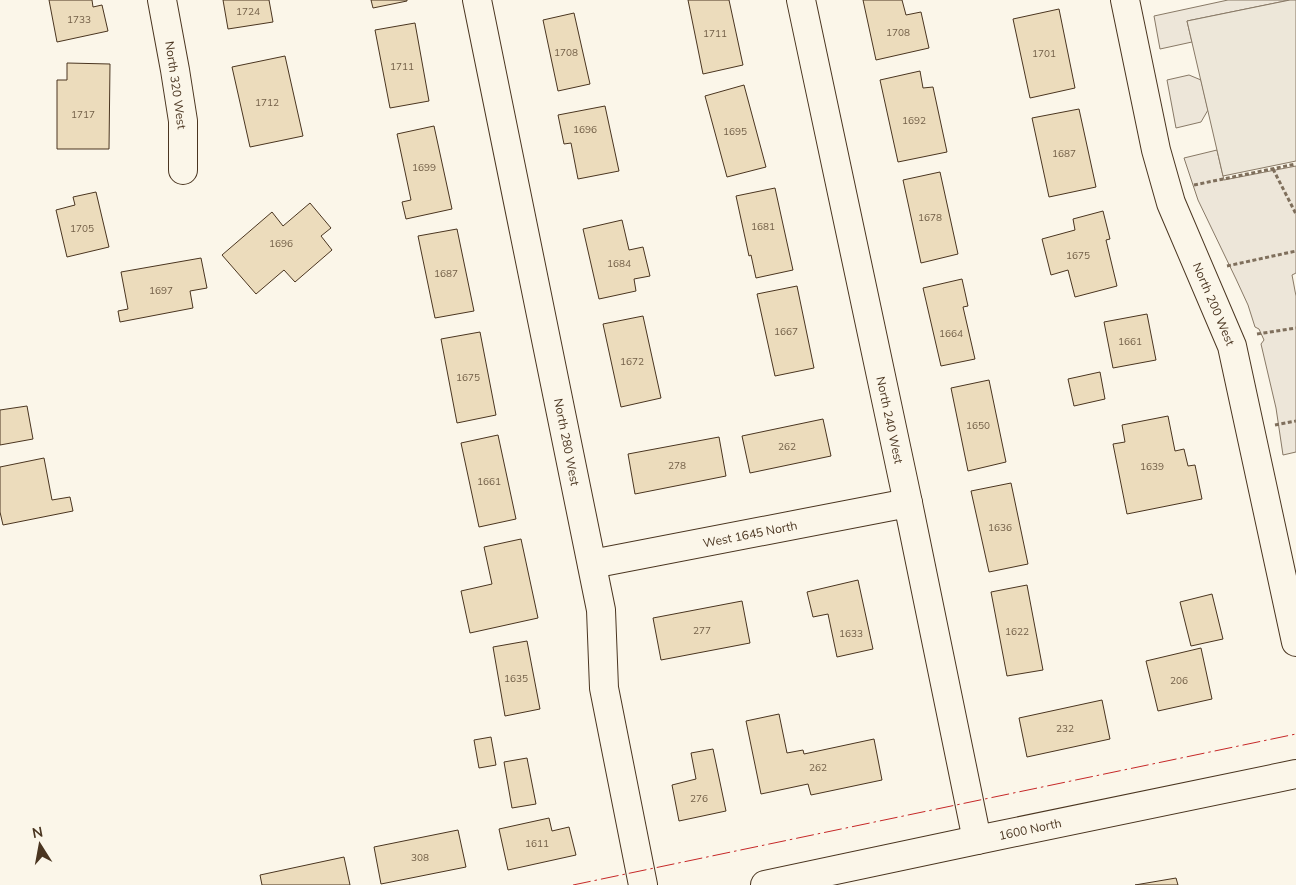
<svg xmlns="http://www.w3.org/2000/svg" width="1296" height="885" viewBox="0 0 1296 885" font-family="Mulish,sans-serif">
<style>
.green{fill:#ede6d9;stroke:#887966}
.parking{fill:#ede7d9;stroke:#887966}
.building{fill:#ecdcbc;stroke:#4a3520}
.lines{fill:none;stroke-linecap:round;stroke-linejoin:round}
.minor-casing{stroke:#4a3520;stroke-width:30}
.major-casing{stroke:#4a3520;stroke-width:30}
.path{stroke:#7f6f5c;stroke-width:3;stroke-dasharray:4 2.5;stroke-linecap:butt}
.minor{stroke:#fbf6e9;stroke-width:28}
.major{stroke:#fbf6e9;stroke-width:28}
.power{stroke:#c62828;stroke-width:1;stroke-dasharray:18 4 2.5 4;stroke-linecap:butt}
.labels{text-anchor:middle;dominant-baseline:central;stroke-width:4;stroke-linejoin:round;paint-order:stroke}
.number-label{font-size:10px;fill:#725f47}
.street-label{font-size:12px;fill:#4a3520;stroke:#fbf6e9}
</style>
<rect width="100%" height="100%" fill="#fbf6e9"/>
<g class="green">
<path d="M 1228,0 L 1290,0 L 1187,21 L 1192,42 L 1160,49 L 1154,16 Z"/>
<path d="M 1189,75 L 1201,80 L 1208,110 L 1201,122 L 1176,128 L 1167,80 Z"/>
<path d="M 1217,150 L 1224,180 L 1296,166 L 1296,273 L 1292,275 L 1296,296 L 1296,452 L 1283,455 L 1276,408 L 1261,344 L 1264,340 L 1259,329 L 1255,327 L 1248,305 L 1236,279 L 1198,200 L 1184,158 Z"/>
</g>
<path class="parking" d="M 1290,0 L 1296,0 L 1296,161 L 1223,176 L 1187,21 Z"/>
<g class="building">
<path d="M 49,0 L 92,0 L 93,7 L 102,5 L 108,31 L 57,42 Z"/>
<path d="M 223,0 L 269,0 L 273,22 L 228,29 Z"/>
<path d="M 371,0 L 407,0 L 407,1 L 373,8 Z"/>
<path d="M 688,0 L 729,0 L 743,65 L 703,74 Z"/>
<path d="M 863,0 L 902,0 L 906,15 L 921,12 L 929,48 L 876,60 Z"/>
<path d="M 1059,9 L 1075,88 L 1030,98 L 1013,19 Z"/>
<path d="M 574,13 L 590,84 L 558,91 L 543,20 Z"/>
<path d="M 415,23 L 429,101 L 390,108 L 375,30 Z"/>
<path d="M 285,56 L 303,136 L 250,147 L 232,67 Z"/>
<path d="M 67,63 L 110,64 L 109,149 L 57,149 L 57,80 L 67,80 Z"/>
<path d="M 920,71 L 923,88 L 933,87 L 947,152 L 898,162 L 880,80 Z"/>
<path d="M 744,85 L 766,167 L 727,177 L 705,96 Z"/>
<path d="M 605,106 L 619,171 L 578,179 L 571,143 L 564,144 L 558,115 Z"/>
<path d="M 1079,109 L 1096,187 L 1049,197 L 1032,118 Z"/>
<path d="M 434,126 L 452,209 L 406,219 L 402,202 L 411,200 L 397,134 Z"/>
<path d="M 940,172 L 958,254 L 921,263 L 903,180 Z"/>
<path d="M 775,188 L 793,270 L 756,278 L 751,255 L 749,256 L 736,196 Z"/>
<path d="M 96,192 L 109,247 L 67,257 L 56,210 L 75,205 L 73,197 Z"/>
<path d="M 310,203 L 331,228 L 321,236 L 332,250 L 295,282 L 284,270 L 256,294 L 222,255 L 272,212 L 283,226 Z"/>
<path d="M 1103,211 L 1110,239 L 1106,240 L 1117,286 L 1075,297 L 1068,270 L 1051,275 L 1042,239 L 1075,230 L 1073,219 Z"/>
<path d="M 622,220 L 629,250 L 643,247 L 650,276 L 634,279 L 636,291 L 599,299 L 583,229 Z"/>
<path d="M 457,229 L 474,311 L 435,318 L 418,236 Z"/>
<path d="M 201,258 L 207,288 L 190,291 L 193,308 L 120,322 L 118,311 L 128,309 L 121,272 Z"/>
<path d="M 962,279 L 968,306 L 963,307 L 975,359 L 941,366 L 923,288 Z"/>
<path d="M 797,286 L 814,368 L 775,376 L 757,294 Z"/>
<path d="M 1147,314 L 1156,360 L 1113,368 L 1104,322 Z"/>
<path d="M 643,316 L 661,398 L 621,407 L 603,324 Z"/>
<path d="M 480,332 L 496,415 L 457,423 L 441,339 Z"/>
<path d="M 1100,372 L 1105,399 L 1074,406 L 1068,379 Z"/>
<path d="M 989,380 L 1006,462 L 968,471 L 951,388 Z"/>
<path d="M 27,406 L 33,439 L 0,445 L 0,410 Z"/>
<path d="M 1168,416 L 1175,451 L 1184,449 L 1188,466 L 1195,465 L 1202,499 L 1127,514 L 1113,444 L 1125,442 L 1122,425 Z"/>
<path d="M 823,419 L 831,456 L 750,473 L 742,436 Z"/>
<path d="M 498,435 L 516,519 L 479,527 L 461,443 Z"/>
<path d="M 719,437 L 726,476 L 635,494 L 628,454 Z"/>
<path d="M 44,458 L 52,500 L 70,497 L 73,511 L 3,525 L 0,512 L 0,467 Z"/>
<path d="M 1011,483 L 1028,564 L 989,572 L 971,491 Z"/>
<path d="M 521,539 L 538,618 L 470,633 L 461,591 L 492,584 L 484,547 Z"/>
<path d="M 858,580 L 873,649 L 837,657 L 828,614 L 813,617 L 807,592 Z"/>
<path d="M 1027,585 L 1043,670 L 1007,676 L 991,592 Z"/>
<path d="M 1212,594 L 1223,639 L 1191,646 L 1180,602 Z"/>
<path d="M 742,601 L 750,643 L 661,660 L 653,618 Z"/>
<path d="M 527,641 L 540,709 L 505,716 L 493,647 Z"/>
<path d="M 1201,648 L 1212,699 L 1158,711 L 1146,661 Z"/>
<path d="M 1102,700 L 1110,739 L 1027,757 L 1019,718 Z"/>
<path d="M 779,714 L 787,753 L 803,750 L 804,754 L 874,739 L 882,780 L 811,795 L 808,784 L 761,794 L 746,721 Z"/>
<path d="M 491,737 L 496,765 L 479,768 L 474,740 Z"/>
<path d="M 713,749 L 726,811 L 679,821 L 672,785 L 696,779 L 691,753 Z"/>
<path d="M 527,758 L 536,804 L 512,808 L 504,762 Z"/>
<path d="M 549,818 L 552,831 L 569,827 L 576,855 L 508,870 L 499,829 Z"/>
<path d="M 458,830 L 466,867 L 381,884 L 374,847 Z"/>
<path d="M 344,857 L 350,885 L 262,885 L 260,875 Z"/>
<path d="M 1176,878 L 1178,885 L 1135,885 Z"/>
</g>
<g class="lines">
<g class="minor-casing">
<g id="minor">
<path d="M 162,0 L 175,70 L 183,121 L 183,170"/>
<path d="M 477,0 L 601,610 L 604,688 L 643,885"/>
<path d="M 801,0 L 908,503 L 977,840"/>
<path d="M 1125,0 L 1156,150 L 1171,203 L 1232,346 L 1296,642"/>
<path d="M 592,564 L 908,503"/>
</g>
</g>
<g class="major-casing">
<path id="major" d="M 765,885 L 977,840 L 1296,774"/>
</g>
<g class="path">
<path d="M 1273,169 L 1296,214"/>
<path d="M 1194,185 L 1296,164"/>
<path d="M 1227,266 L 1296,251"/>
<path d="M 1257,334 L 1296,328"/>
<path d="M 1275,425 L 1296,421"/>
</g>
<use href="#minor" class="minor"/>
<use href="#major" class="major"/>
<path class="power" d="M 573,885 L 1296,734"/>
</g>
<g class="labels">
<g class="number-label">
<text x="248" y="11">1724</text>
<text x="79" y="19">1733</text>
<text x="898" y="32">1708</text>
<text x="715" y="33">1711</text>
<text x="566" y="52">1708</text>
<text x="1044" y="53">1701</text>
<text x="402" y="66">1711</text>
<text x="267" y="102">1712</text>
<text x="83" y="114">1717</text>
<text x="914" y="120">1692</text>
<text x="585" y="129">1696</text>
<text x="735" y="131">1695</text>
<text x="1064" y="153">1687</text>
<text x="424" y="167">1699</text>
<text x="930" y="217">1678</text>
<text x="763" y="226">1681</text>
<text x="82" y="228">1705</text>
<text x="281" y="243">1696</text>
<text x="1078" y="255">1675</text>
<text x="619" y="263">1684</text>
<text x="446" y="273">1687</text>
<text x="161" y="290">1697</text>
<text x="786" y="331">1667</text>
<text x="951" y="333">1664</text>
<text x="1130" y="341">1661</text>
<text x="632" y="361">1672</text>
<text x="468" y="377">1675</text>
<text x="978" y="425">1650</text>
<text x="787" y="446">262</text>
<text x="677" y="465">278</text>
<text x="1152" y="466">1639</text>
<text x="489" y="481">1661</text>
<text x="1000" y="527">1636</text>
<text x="702" y="630">277</text>
<text x="1017" y="631">1622</text>
<text x="851" y="633">1633</text>
<text x="516" y="678">1635</text>
<text x="1179" y="680">206</text>
<text x="1065" y="728">232</text>
<text x="818" y="767">262</text>
<text x="699" y="798">276</text>
<text x="537" y="843">1611</text>
<text x="420" y="857">308</text>
</g>
<g class="street-label">
<text transform="translate(176 85) rotate(82)">North 320 West</text>
<text transform="translate(1214 304) rotate(67)">North 200 West</text>
<text transform="translate(890 420) rotate(78)">North 240 West</text>
<text transform="translate(567 442) rotate(79)">North 280 West</text>
<text transform="translate(750 534) rotate(-11)">West 1645 North</text>
<text transform="translate(1030 829) rotate(-12)">1600 North</text>
</g>
</g>
<g transform="translate(40 845) rotate(349)" stroke="#fbf6e9" stroke-width="4" paint-order="stroke">
<path d="M0-4L9 19L0 12L-9 19Z" fill="#4a3520"/>
<text y="-8" font-size="14" font-weight="bold" text-anchor="middle" fill="#4a3520">N</text>
</g>
</svg>
